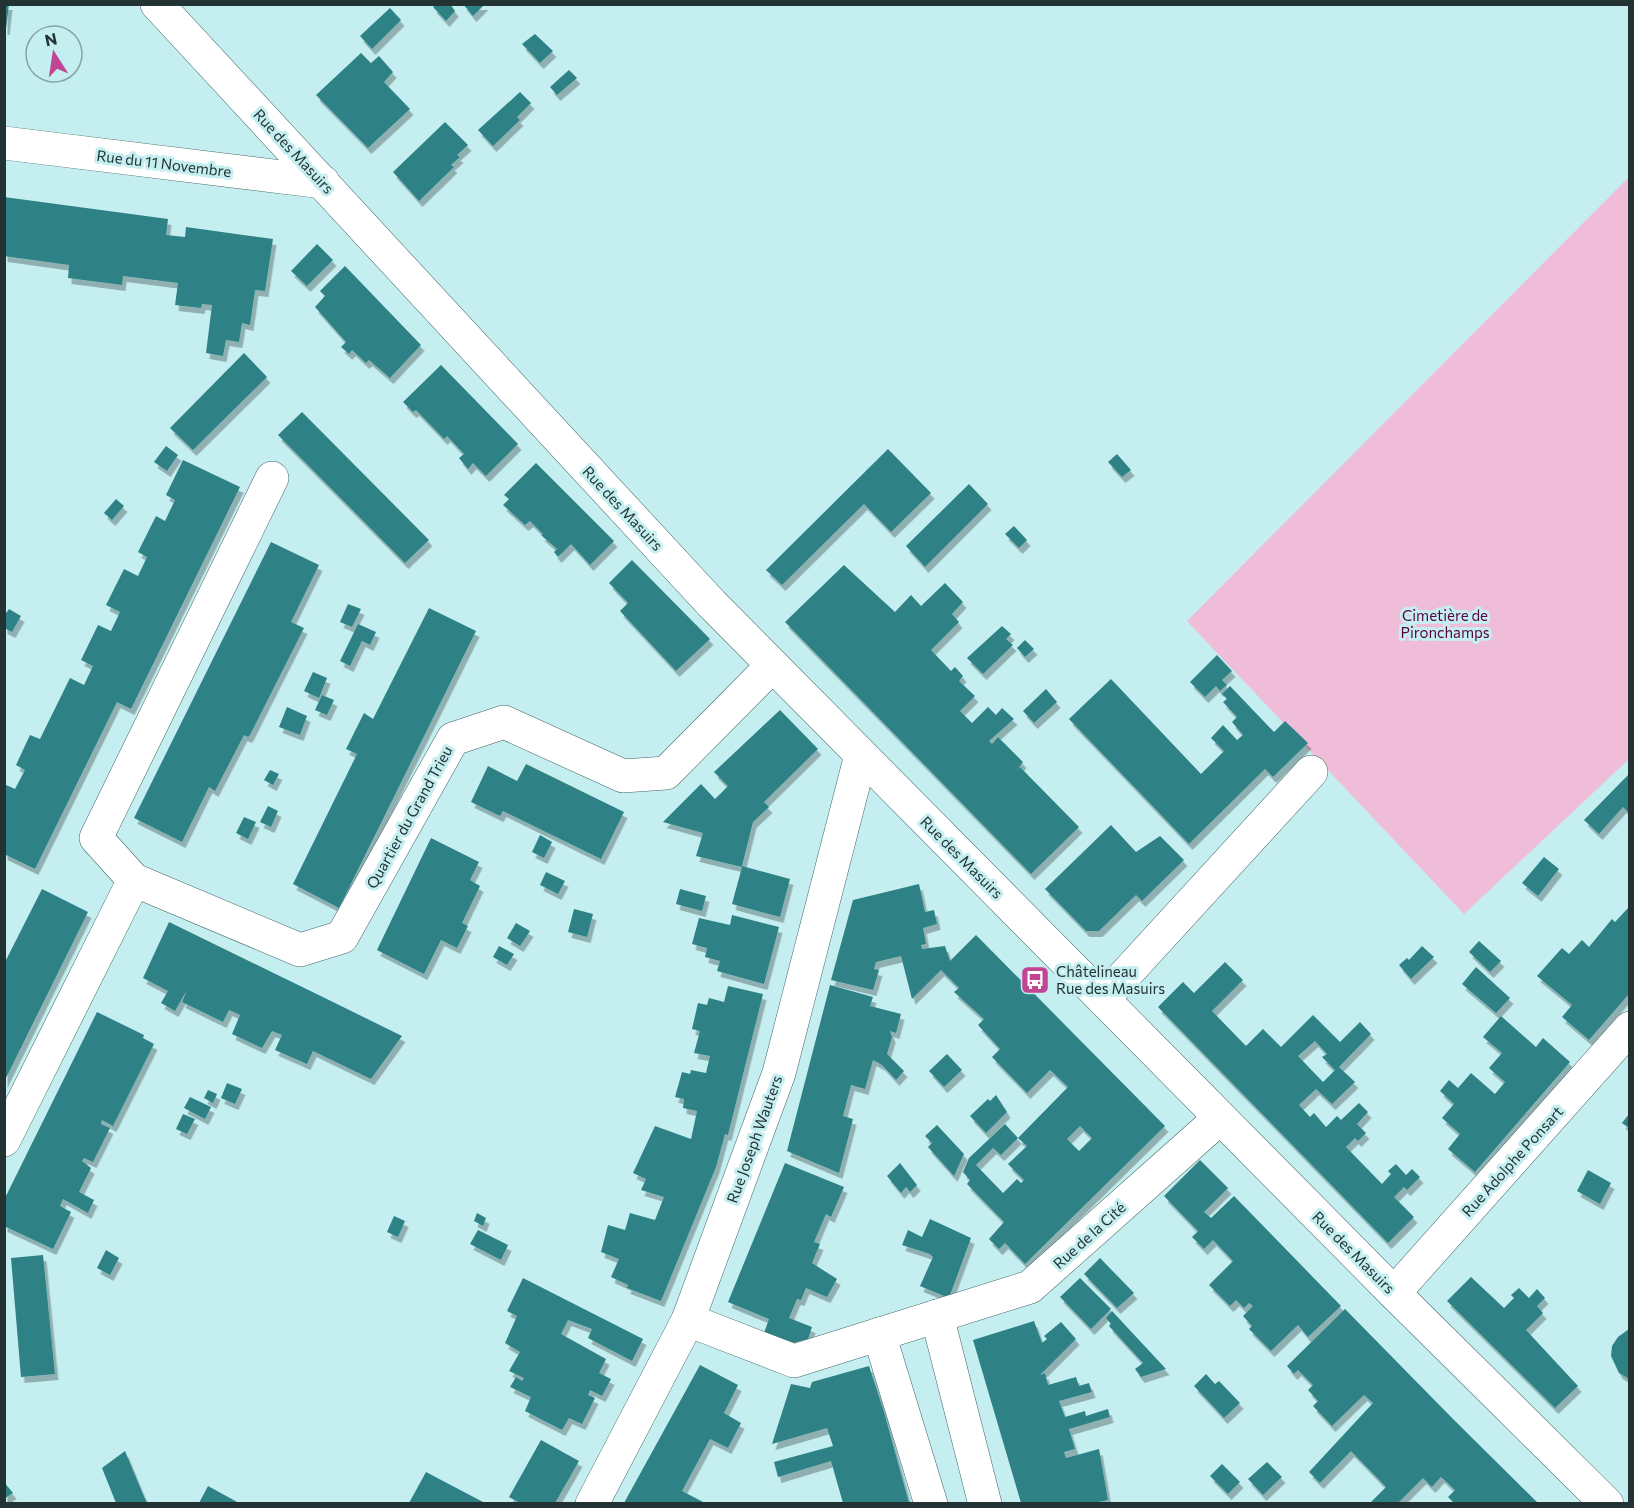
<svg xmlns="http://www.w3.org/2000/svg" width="1634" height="1508" viewBox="0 0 1634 1508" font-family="Commissioner,sans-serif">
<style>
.green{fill:#efbdd8}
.building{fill:#2d8286;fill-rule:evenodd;filter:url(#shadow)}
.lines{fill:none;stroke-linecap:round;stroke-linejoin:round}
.street-casing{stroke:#43686a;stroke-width:34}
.street{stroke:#fff;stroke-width:33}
.labels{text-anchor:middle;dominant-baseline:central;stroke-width:6;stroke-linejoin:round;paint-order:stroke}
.street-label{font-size:15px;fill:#233334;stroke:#c5eef0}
.park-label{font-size:15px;fill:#5a0340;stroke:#c5eef0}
.poi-label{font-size:15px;fill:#233334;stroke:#c5eef0;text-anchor:start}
</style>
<defs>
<filter id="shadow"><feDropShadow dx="3.5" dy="6" stdDeviation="0" flood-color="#0004"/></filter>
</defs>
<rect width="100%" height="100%" fill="#c5eef0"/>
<path class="green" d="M 1629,177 L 1629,759 L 1464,914 L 1187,621 Z"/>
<g class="building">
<path d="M 4,4 L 9,4 L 6,29 L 4,29 Z"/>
<path d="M 437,4 L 450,4 L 455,11 L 446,21 L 433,7 Z"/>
<path d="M 463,4 L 485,4 L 473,16 Z"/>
<path d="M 390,8 L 401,20 L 372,49 L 360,36 Z"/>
<path d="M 535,34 L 553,51 L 540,63 L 522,44 Z"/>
<path d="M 361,53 L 371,63 L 379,56 L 393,72 L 384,82 L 410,109 L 368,148 L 316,95 Z"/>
<path d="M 569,70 L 577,78 L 557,95 L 550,87 Z"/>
<path d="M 520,92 L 531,103 L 517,117 L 520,120 L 493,146 L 478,130 Z"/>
<path d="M 445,122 L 468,145 L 457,155 L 460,157 L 451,165 L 454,167 L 419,201 L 393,172 Z"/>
<path d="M 4,197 L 168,219 L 166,235 L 185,237 L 186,227 L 273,239 L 265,291 L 255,290 L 250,325 L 242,323 L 239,342 L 226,340 L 223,356 L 206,353 L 212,305 L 202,304 L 201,308 L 175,305 L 178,283 L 123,276 L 122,285 L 68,278 L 69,265 L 4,256 Z"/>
<path d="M 317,244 L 333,260 L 307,286 L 291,271 Z"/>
<path d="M 345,266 L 421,345 L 390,378 L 369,360 L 366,363 L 352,350 L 349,354 L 341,347 L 346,342 L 315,307 L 325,296 L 320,291 Z"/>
<path d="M 244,353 L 267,377 L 193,450 L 170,428 Z"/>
<path d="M 441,365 L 518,444 L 486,476 L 473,463 L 468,469 L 459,458 L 464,454 L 447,436 L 444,439 L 416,410 L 413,412 L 403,402 Z"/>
<path d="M 302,412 L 429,540 L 405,563 L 278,435 Z"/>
<path d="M 166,446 L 178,455 L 167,471 L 154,462 Z"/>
<path d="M 888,449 L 931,493 L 891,532 L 864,504 L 782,585 L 766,570 Z"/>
<path d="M 1117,454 L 1131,470 L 1122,477 L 1108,462 Z"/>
<path d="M 183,460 L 240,487 L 131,709 L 117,702 L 35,869 L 4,854 L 4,784 L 15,789 L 25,770 L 16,765 L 30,735 L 40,739 L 70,678 L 84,685 L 93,666 L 81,660 L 98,625 L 111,631 L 120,612 L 106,605 L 124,569 L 138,576 L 147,557 L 138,552 L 156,516 L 165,521 L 175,500 L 166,495 Z"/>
<path d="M 536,463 L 614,541 L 590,565 L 571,544 L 558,557 L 554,552 L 557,549 L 541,535 L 543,534 L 530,521 L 525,525 L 503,505 L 509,499 L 504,495 Z"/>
<path d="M 969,484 L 988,504 L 925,567 L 906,546 Z"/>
<path d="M 116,499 L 124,506 L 112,520 L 104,513 Z"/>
<path d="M 1014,526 L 1027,540 L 1019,548 L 1005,534 Z"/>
<path d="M 271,542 L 319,565 L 291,622 L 304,628 L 250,735 L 248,737 L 244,735 L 215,791 L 209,787 L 182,842 L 134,818 Z"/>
<path d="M 632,560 L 710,639 L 676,671 L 620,611 L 628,603 L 609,583 Z"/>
<path d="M 844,565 L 895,612 L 911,595 L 921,606 L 945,583 L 963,602 L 952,614 L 959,622 L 931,650 L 951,671 L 955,667 L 963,676 L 959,681 L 975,696 L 960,711 L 972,723 L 988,707 L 996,715 L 1002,708 L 1014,719 L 989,741 L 992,744 L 998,737 L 1023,762 L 1017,770 L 1020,767 L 1079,827 L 1031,874 L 785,622 Z"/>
<path d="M 348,604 L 361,609 L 352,627 L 340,622 Z"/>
<path d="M 429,608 L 476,631 L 339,908 L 293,884 L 357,754 L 346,749 L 364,713 L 373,719 Z"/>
<path d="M 9,609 L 21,616 L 12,632 L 4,628 L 4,616 Z"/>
<path d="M 358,624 L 376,632 L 370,645 L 362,641 L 350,666 L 340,661 Z"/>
<path d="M 1002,626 L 1011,634 L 1006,639 L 1013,645 L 983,674 L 967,658 Z"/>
<path d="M 1025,640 L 1034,649 L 1025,657 L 1017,648 Z"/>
<path d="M 1217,655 L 1232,671 L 1222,680 L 1227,685 L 1220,691 L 1216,686 L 1205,697 L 1190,682 Z"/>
<path d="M 313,672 L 327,678 L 319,698 L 304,691 Z"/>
<path d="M 1111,679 L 1201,774 L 1224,751 L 1211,738 L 1223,725 L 1237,740 L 1243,735 L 1232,722 L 1237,717 L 1223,702 L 1227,699 L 1222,694 L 1230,686 L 1274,732 L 1285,721 L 1308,743 L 1273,777 L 1265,769 L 1189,844 L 1069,719 Z"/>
<path d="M 1046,689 L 1057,702 L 1034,723 L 1023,711 Z"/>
<path d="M 322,695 L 334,700 L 327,715 L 315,710 Z"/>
<path d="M 287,707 L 307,716 L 300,735 L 279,727 Z"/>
<path d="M 780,710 L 818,749 L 764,802 L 769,807 L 753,822 L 742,866 L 790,879 L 780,917 L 732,904 L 742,867 L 696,856 L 703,833 L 663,822 L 701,784 L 715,799 L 728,786 L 714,772 Z"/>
<path d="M 526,764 L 624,812 L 601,859 L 503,811 L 500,816 L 471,802 L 488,766 L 517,781 Z"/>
<path d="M 270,770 L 279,774 L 273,785 L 264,780 Z"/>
<path d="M 1629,774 L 1629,813 L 1623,807 L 1599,834 L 1584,820 Z"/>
<path d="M 268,806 L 278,811 L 271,827 L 260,822 Z"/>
<path d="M 244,817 L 256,822 L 248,839 L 236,833 Z"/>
<path d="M 1111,825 L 1136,852 L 1160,836 L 1184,860 L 1142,901 L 1136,895 L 1099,931 L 1086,931 L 1045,889 Z"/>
<path d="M 540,835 L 552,842 L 544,858 L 532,852 Z"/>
<path d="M 431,838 L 479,862 L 470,880 L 480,886 L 462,923 L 468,926 L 457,948 L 441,940 L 424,974 L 377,950 Z"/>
<path d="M 1544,857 L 1559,869 L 1538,896 L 1522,883 Z"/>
<path d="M 546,872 L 565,881 L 558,894 L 540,885 Z"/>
<path d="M 919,884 L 925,912 L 934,910 L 937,924 L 923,928 L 926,944 L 921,945 L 922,949 L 945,946 L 950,961 L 976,935 L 1165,1126 L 1025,1264 L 1005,1243 L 999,1249 L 989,1239 L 1004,1222 L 967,1184 L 970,1180 L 963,1172 L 969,1158 L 1005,1124 L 1018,1138 L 1001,1155 L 993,1148 L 976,1165 L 1003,1193 L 1017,1179 L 1021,1183 L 1024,1180 L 1008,1164 L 1027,1146 L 1018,1138 L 1068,1087 L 1050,1070 L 1027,1093 L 992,1057 L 1000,1049 L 978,1025 L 984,1019 L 954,992 L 959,988 L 941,970 L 912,999 L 901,956 L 876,962 L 874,969 L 879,970 L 873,990 L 831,980 L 853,900 ZM 1080,1126 L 1092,1138 L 1079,1151 L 1067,1139 Z"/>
<path d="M 42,889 L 88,912 L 4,1082 L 4,964 Z"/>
<path d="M 680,889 L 706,896 L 702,911 L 676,904 Z"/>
<path d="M 1628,908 L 1629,994 L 1589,1040 L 1562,1017 L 1572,1005 L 1537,976 L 1562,948 L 1569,954 L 1582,940 L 1589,947 L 1612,919 L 1615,922 Z"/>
<path d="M 574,909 L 593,914 L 587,937 L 568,932 Z"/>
<path d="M 732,915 L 779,927 L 764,984 L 717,971 L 720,961 L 705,957 L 707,948 L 692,944 L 699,918 L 730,925 Z"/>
<path d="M 169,922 L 335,1003 L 402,1036 L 371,1079 L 313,1051 L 307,1064 L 275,1050 L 282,1035 L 272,1031 L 262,1048 L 232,1034 L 240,1015 L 229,1010 L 223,1022 L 182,1002 L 187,990 L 175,1011 L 161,1003 L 168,991 L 143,978 Z"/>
<path d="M 516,923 L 530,931 L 520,946 L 507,938 Z"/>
<path d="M 1479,941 L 1501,961 L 1490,972 L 1469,952 Z"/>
<path d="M 499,946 L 514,954 L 507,965 L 493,957 Z"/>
<path d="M 1422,946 L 1434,957 L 1411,979 L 1399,965 L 1407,958 L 1409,960 Z"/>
<path d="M 1225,962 L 1243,980 L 1212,1011 L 1246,1046 L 1263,1029 L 1281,1047 L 1313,1015 L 1340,1042 L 1360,1022 L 1371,1034 L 1339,1067 L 1355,1082 L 1332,1104 L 1316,1089 L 1299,1105 L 1310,1117 L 1314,1113 L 1326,1127 L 1337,1116 L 1341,1120 L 1359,1103 L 1368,1112 L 1357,1124 L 1366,1133 L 1358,1141 L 1355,1138 L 1346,1147 L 1382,1184 L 1391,1174 L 1388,1171 L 1396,1164 L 1406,1175 L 1412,1169 L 1420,1177 L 1407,1190 L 1404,1187 L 1394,1197 L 1414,1217 L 1388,1243 L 1158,1007 L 1183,982 L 1194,993 ZM 1315,1041 L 1327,1054 L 1322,1057 L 1335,1070 L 1323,1082 L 1298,1056 Z"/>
<path d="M 1476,967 L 1510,998 L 1496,1013 L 1462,984 Z"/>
<path d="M 830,985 L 873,997 L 870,1006 L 901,1014 L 896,1033 L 890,1031 L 892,1037 L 887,1054 L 904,1071 L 896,1080 L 882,1065 L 873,1060 L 865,1089 L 851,1085 L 843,1116 L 853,1119 L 839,1173 L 787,1151 Z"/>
<path d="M 728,986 L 763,994 L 728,1135 L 725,1134 L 716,1167 L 661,1301 L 627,1288 L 628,1285 L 611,1277 L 619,1259 L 601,1252 L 608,1225 L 625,1230 L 630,1213 L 655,1220 L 664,1197 L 641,1190 L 646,1179 L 633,1173 L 655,1126 L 691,1139 L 697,1111 L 683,1108 L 684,1099 L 675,1097 L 682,1072 L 690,1074 L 691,1070 L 706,1073 L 710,1056 L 694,1053 L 700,1031 L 692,1029 L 698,1003 L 707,1005 L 709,998 L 724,1002 Z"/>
<path d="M 97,1012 L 144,1035 L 143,1038 L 154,1044 L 113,1126 L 102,1120 L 101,1124 L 110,1128 L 93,1162 L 84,1158 L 82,1161 L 91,1168 L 79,1192 L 94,1200 L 88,1213 L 63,1199 L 60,1206 L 71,1212 L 53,1249 L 4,1226 L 4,1200 Z"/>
<path d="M 1501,1016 L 1536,1047 L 1543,1038 L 1570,1062 L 1475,1172 L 1448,1149 L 1460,1134 L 1442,1118 L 1454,1104 L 1440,1091 L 1449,1080 L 1458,1088 L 1471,1073 L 1495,1094 L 1505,1082 L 1489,1068 L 1502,1053 L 1483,1037 Z"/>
<path d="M 947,1054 L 962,1070 L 944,1087 L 929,1071 Z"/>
<path d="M 227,1083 L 242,1089 L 235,1104 L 221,1098 Z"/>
<path d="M 208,1090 L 217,1094 L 213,1103 L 204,1098 Z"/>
<path d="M 996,1095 L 1007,1112 L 986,1133 L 970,1116 L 988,1099 L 990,1101 Z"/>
<path d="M 190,1097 L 211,1107 L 205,1119 L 184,1108 Z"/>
<path d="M 183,1114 L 195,1119 L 187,1134 L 176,1129 Z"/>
<path d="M 1629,1114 L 1629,1128 L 1622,1123 Z"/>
<path d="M 937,1125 L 964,1154 L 954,1176 L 928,1147 L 932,1143 L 925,1136 Z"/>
<path d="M 1200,1160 L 1228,1188 L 1204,1212 L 1211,1218 L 1234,1196 L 1341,1306 L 1308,1337 L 1298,1325 L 1271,1351 L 1249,1329 L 1252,1326 L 1243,1316 L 1253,1306 L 1249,1303 L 1244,1308 L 1236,1300 L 1230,1306 L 1209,1285 L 1233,1261 L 1213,1240 L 1204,1249 L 1192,1237 L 1198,1231 L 1164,1196 Z"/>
<path d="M 785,1163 L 844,1187 L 831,1217 L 826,1214 L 814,1242 L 820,1244 L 812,1263 L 837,1279 L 827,1297 L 806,1288 L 801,1300 L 797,1299 L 789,1318 L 812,1327 L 808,1339 L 793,1343 L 764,1333 L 769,1319 L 728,1302 Z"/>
<path d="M 900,1163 L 917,1185 L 910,1192 L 906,1187 L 901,1193 L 887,1176 Z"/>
<path d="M 1588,1170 L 1611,1183 L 1600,1204 L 1577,1191 Z"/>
<path d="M 477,1213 L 486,1218 L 483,1226 L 474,1221 Z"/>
<path d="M 394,1216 L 405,1221 L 398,1237 L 387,1232 Z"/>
<path d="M 930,1219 L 971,1238 L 949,1298 L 920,1286 L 933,1257 L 930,1254 L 902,1245 L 908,1230 L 922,1237 Z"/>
<path d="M 478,1230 L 508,1245 L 501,1260 L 470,1244 Z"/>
<path d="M 106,1250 L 119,1258 L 110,1275 L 97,1268 Z"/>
<path d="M 43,1255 L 55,1374 L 21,1377 L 11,1258 Z"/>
<path d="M 1100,1258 L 1134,1293 L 1117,1308 L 1084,1274 Z"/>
<path d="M 1471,1277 L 1504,1308 L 1514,1298 L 1511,1295 L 1519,1288 L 1529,1298 L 1537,1289 L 1545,1298 L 1537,1306 L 1543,1313 L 1526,1330 L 1578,1386 L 1555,1408 L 1447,1301 Z"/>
<path d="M 523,1278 L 643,1339 L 632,1361 L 588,1338 L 592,1329 L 568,1320 L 561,1334 L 606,1359 L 599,1373 L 611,1379 L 602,1396 L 590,1390 L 588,1395 L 595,1398 L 582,1424 L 569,1418 L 562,1430 L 525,1411 L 531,1397 L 510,1387 L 516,1377 L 522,1381 L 524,1378 L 509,1371 L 520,1352 L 505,1343 L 517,1316 L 507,1311 Z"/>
<path d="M 1080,1278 L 1111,1309 L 1091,1329 L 1060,1297 Z"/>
<path d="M 1345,1309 L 1454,1420 L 1538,1503 L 1454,1503 L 1448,1497 L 1455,1490 L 1441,1477 L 1432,1487 L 1423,1478 L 1398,1503 L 1373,1503 L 1371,1502 L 1386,1487 L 1351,1451 L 1320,1483 L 1309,1472 L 1373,1403 L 1364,1395 L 1332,1426 L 1313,1406 L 1318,1401 L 1308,1390 L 1313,1385 L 1298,1370 L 1294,1374 L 1287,1366 Z"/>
<path d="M 1112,1311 L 1166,1369 L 1141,1377 L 1135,1369 L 1143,1363 L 1109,1326 L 1111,1324 L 1106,1318 Z"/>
<path d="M 1034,1321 L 1042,1343 L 1047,1339 L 1044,1336 L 1061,1322 L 1076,1339 L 1040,1375 L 1045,1373 L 1048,1385 L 1076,1377 L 1079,1386 L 1089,1383 L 1092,1392 L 1059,1401 L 1065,1417 L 1085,1411 L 1086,1416 L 1108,1409 L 1110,1417 L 1069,1429 L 1075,1449 L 1064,1452 L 1066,1458 L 1099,1449 L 1108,1500 L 1094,1503 L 1021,1503 L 973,1340 Z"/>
<path d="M 1629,1329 L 1629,1379 L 1619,1373 L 1611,1356 L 1612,1346 L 1618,1337 Z"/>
<path d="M 700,1365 L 738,1385 L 724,1413 L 741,1423 L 728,1448 L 710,1439 L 682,1491 L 705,1503 L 624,1503 Z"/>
<path d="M 869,1366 L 884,1412 L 909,1503 L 843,1503 L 831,1461 L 778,1477 L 774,1462 L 833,1446 L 827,1428 L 772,1444 L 791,1384 L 810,1388 L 812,1382 Z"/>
<path d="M 1206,1374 L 1215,1384 L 1219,1381 L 1240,1403 L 1224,1418 L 1194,1386 Z"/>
<path d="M 541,1440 L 579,1461 L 555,1503 L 520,1503 L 509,1497 Z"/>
<path d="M 125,1451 L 142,1492 L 147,1503 L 116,1503 L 102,1468 Z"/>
<path d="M 1267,1462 L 1282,1477 L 1263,1495 L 1248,1479 Z"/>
<path d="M 1222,1464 L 1240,1482 L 1228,1494 L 1210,1476 Z"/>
<path d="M 426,1472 L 462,1491 L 485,1503 L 409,1503 Z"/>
<path d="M 4,1482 L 13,1493 L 4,1499 Z"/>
<path d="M 208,1486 L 239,1503 L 199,1503 Z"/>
</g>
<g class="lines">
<g class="street-casing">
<g id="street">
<path d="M 157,4 L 712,604 L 1394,1293 L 1607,1504"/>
<path d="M 4,143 L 323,182"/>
<path d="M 134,880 L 300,950 L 342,937 L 453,739 L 504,722 L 623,776 L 666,773 L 772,666"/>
<path d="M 1103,999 L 1311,772"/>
<path d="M 4,1140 L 134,880 L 96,838 L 272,478"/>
<path d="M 1394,1293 L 1630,1028"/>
<path d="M 937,1316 L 985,1504"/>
<path d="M 688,1320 L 794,1361 L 1030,1287 L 1220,1118"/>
<path d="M 879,1334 L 931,1504"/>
<path d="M 592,1504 L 688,1320 L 779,1073 L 861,755"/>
</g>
</g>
<use href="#street" class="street"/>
</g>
<defs>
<g id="bus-square" transform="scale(1.5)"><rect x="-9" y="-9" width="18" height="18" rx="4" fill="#c24594" stroke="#c5eef0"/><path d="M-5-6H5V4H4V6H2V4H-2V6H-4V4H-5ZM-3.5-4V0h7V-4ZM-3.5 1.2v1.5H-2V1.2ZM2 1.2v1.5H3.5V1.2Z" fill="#fff"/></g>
</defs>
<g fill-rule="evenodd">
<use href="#bus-square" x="1035" y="980"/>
</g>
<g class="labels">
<g class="street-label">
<text transform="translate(294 151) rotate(47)">Rue des Masuirs</text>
<text transform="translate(164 163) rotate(7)">Rue du 11 Novembre</text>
<text transform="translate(623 508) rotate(47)">Rue des Masuirs</text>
<text transform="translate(409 817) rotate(-61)">Quartier du Grand Trieu</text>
<text transform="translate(962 857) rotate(45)">Rue des Masuirs</text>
<text transform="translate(754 1139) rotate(-70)">Rue Joseph Wauters</text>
<text transform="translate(1512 1161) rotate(-48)">Rue Adolphe Ponsart</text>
<text transform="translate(1089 1235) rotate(-42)">Rue de la Cité</text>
<text transform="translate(1354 1252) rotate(45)">Rue des Masuirs</text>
</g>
<g class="park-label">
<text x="1445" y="615">Cimetière de<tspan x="1445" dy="17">Pironchamps</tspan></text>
</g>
<g class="poi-label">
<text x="1056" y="971">Châtelineau<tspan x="1056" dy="17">Rue des Masuirs</tspan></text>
</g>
</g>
<rect width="1634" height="1508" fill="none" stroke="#233334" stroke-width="12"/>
<g transform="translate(54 54) rotate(348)"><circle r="28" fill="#c5eef0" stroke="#84a3a5" stroke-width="1.5"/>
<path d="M0-4.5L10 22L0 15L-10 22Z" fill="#c24594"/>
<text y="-9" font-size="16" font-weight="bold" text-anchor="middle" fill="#233334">N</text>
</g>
</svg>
